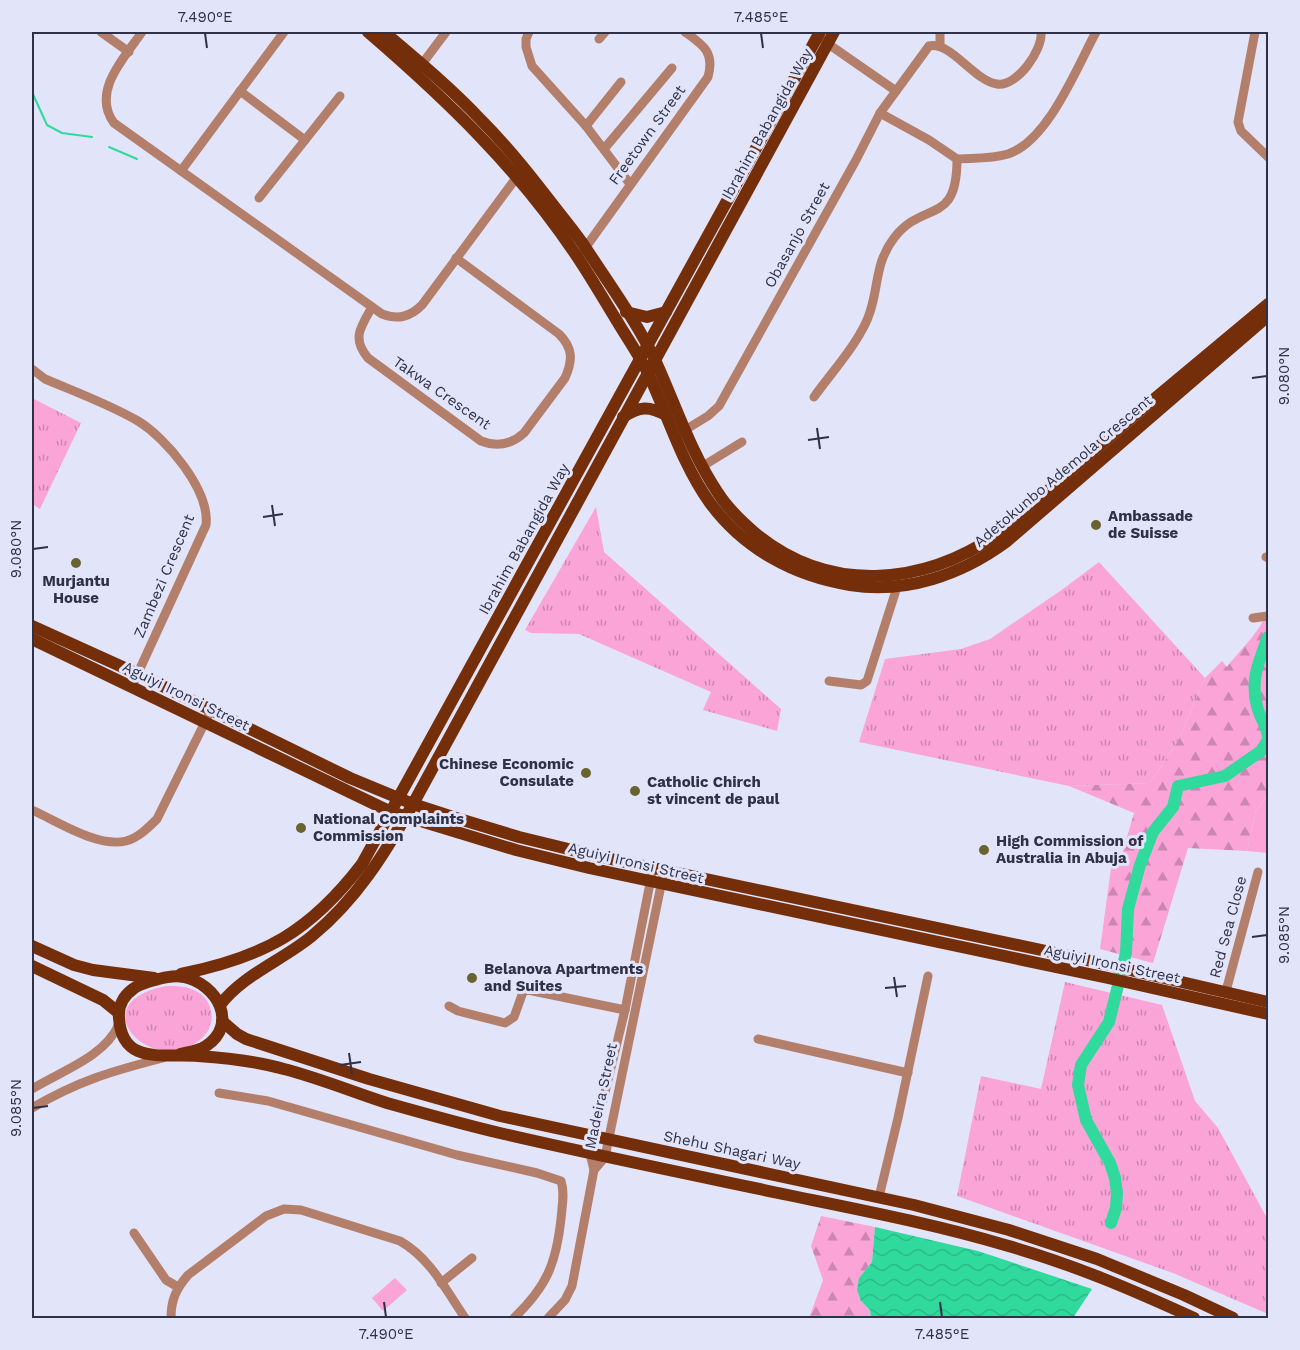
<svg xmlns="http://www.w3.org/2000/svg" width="1300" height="1350" viewBox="0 0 1300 1350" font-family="'Work Sans',sans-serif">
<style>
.grass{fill:url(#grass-tufts)}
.forest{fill:url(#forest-firs)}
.park{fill:#faa4d8}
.water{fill:url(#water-waves)}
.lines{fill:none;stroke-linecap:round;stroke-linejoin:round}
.stream{stroke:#30da9d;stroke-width:2}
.river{stroke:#30da9d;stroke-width:12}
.minor{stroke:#b37f6a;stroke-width:9}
.major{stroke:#742e0a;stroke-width:12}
.ticks{fill:none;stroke:#303046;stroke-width:2}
.poi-dot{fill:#696330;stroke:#e2e4fa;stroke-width:2}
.labels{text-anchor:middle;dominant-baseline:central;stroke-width:6;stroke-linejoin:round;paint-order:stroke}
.street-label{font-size:15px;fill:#303046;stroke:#e2e4fa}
.poi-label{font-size:15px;font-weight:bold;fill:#303046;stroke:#e2e4fa;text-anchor:start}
.neatline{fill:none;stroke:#303046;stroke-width:2}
.ticks-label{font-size:15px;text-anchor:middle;fill:#303046}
</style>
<defs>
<pattern id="grass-tufts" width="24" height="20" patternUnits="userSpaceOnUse" patternTransform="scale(1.5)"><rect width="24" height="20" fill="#faa4d8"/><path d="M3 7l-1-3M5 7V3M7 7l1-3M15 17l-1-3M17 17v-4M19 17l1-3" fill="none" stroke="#cb86b1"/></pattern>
<pattern id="forest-firs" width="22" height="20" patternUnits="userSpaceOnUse" patternTransform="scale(1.5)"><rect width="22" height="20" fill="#faa4d8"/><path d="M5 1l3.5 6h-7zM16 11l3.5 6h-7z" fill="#cb86b1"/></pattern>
<pattern id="water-waves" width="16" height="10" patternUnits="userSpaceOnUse" patternTransform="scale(1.5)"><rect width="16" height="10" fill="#30da9d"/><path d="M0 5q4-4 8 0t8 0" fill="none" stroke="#2bbb89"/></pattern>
</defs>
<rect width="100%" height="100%" fill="#e2e4fa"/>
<g class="grass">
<path d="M 32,398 L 81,423 L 40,509 L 32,504 Z"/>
<path d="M 596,507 L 604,552 L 781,709 L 777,731 L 703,710 L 711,692 L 579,634 L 531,633 L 525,630 Z"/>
<path d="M 1099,562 L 1205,678 L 1178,741 L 1150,783 L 1069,786 L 859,742 L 885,659 L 961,649 L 990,639 L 1063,589 Z"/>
<path d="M 1065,982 L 1162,1005 L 1195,1101 L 1218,1128 L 1268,1220 L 1268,1314 L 1173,1273 L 957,1196 L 981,1076 L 1041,1089 Z"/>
<path d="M 167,986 C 176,986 186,986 194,990 C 214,999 218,1025 201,1039 C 152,1080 78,1002 167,986 Z"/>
</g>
<g class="forest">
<path d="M 1268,584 L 1268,795 L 1256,811 L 1247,851 L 1188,848 L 1153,963 L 1100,949 L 1113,854 L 1122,854 L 1134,813 L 1069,786 L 1150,783 L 1178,741 L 1205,678 L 1222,661 L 1227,667 C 1238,652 1262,630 1266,613 C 1268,603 1265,594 1268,584 Z"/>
<path d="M 821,1216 L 875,1227 L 872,1262 L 859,1278 L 861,1301 L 870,1310 L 871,1318 L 809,1318 L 823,1280 L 811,1246 Z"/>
</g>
<g class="park">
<path d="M 1268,795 L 1268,853 L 1247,851 L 1256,811 Z"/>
<path d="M 395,1278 L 407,1290 L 383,1311 L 372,1298 Z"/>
</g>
<path class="water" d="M 875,1227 L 978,1251 L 1092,1289 L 1073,1318 L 871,1318 L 870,1310 L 861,1301 L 857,1290 L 859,1278 L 872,1262 Z"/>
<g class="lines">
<g class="stream">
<path d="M 32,92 L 47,125 L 62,133 L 92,137"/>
<path d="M 109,147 L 137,159"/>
</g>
<g class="river">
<path d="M 1268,637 C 1259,661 1250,680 1257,706 C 1259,717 1267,725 1268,737"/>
<path d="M 1111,1223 L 1116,1208 L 1117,1193 L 1115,1178 L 1110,1163 L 1086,1120 L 1078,1085 L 1081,1065 L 1109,1022 L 1126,953 L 1128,909 L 1140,865 L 1153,832 L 1173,807 L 1178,786 L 1225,776 L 1261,751 L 1268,740"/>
</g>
<g class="minor">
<path d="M 101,32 L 129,52"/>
<path d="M 142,32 C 124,58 91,92 114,123 L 382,314 C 398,320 410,317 422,305 L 519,174"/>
<path d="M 529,32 L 526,39 L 526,47 L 532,66 L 586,126 L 630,184"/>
<path d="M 940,32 L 940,46"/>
<path d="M 1255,32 L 1238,122 L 1241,131 L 1268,157"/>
<path d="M 599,39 L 605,32"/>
<path d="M 824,41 L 896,91"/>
<path d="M 419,68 L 446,32"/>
<path d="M 240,91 L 305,140"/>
<path d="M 586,126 L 621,82"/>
<path d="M 604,149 L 672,68"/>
<path d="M 957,159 C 974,158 992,159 1008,154 C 1048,141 1077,67 1096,32"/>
<path d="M 181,171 L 284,32"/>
<path d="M 259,198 L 340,96"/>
<path d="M 583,251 L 708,77 C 715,52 703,45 685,32"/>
<path d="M 371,309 C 360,328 352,339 368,358 L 481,441 C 497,447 511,445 524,433 L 565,378 C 573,360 573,348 559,334 L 456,258"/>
<path d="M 32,369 L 45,379 C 76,392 109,404 138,421 C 166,438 210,490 206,525 L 132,686"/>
<path d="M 814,397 C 831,373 862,339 870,312 C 879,285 875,263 894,238 C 924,199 957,227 957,159 L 929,140 L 880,113"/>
<path d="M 680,433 L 708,416 L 719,406 L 856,160 L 880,113 L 929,46 C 951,41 974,81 997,84 C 1017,87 1043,50 1041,32"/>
<path d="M 703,466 L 742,442"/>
<path d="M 1266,557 L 1268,558"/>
<path d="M 1253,618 L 1268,616"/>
<path d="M 829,681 L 861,685 L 867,681 L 897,587"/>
<path d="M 32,810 C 57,821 98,848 126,841 C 138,838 148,828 157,819 L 211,710"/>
<path d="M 1226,991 L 1258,872"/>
<path d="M 449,1006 L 458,1011 L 505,1023 L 514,1017 L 523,992 L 528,990 L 625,1010"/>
<path d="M 758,1039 L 908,1073"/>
<path d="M 32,1089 C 61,1071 105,1057 119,1024"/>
<path d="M 219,1093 L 268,1101 L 457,1155 L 537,1173 L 561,1181 C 565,1193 562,1206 561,1219 C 556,1264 547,1286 514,1318"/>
<path d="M 32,1108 C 78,1081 112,1071 163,1058"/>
<path d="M 594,1170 L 590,1154 L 625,1010 L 653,868"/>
<path d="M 879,1197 L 898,1118 L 928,976"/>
<path d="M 134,1233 L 166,1280 L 178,1287"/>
<path d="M 441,1283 L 472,1258"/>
<path d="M 171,1318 C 171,1300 176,1289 188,1275 L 266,1216 L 284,1209 L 301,1210 L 400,1241 C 430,1258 446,1290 465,1318"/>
<path d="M 548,1318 L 565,1300 L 572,1286 L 594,1170 L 605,1157 L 664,871"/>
</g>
<g class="major">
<path d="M 368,32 C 447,100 520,170 578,258 C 592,279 604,300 617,321 C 627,338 639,355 648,373 C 668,416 682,464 710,503 C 744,549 794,576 850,585 C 906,594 961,575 1006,542 L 1268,316"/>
<path d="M 384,32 C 417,60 451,88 481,120 C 509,148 533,179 557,210 C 567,223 578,236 587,250 C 610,285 638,324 656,362 C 676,406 691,453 718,493 C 728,509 741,521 755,533 C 829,594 922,586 998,534 L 1135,415 L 1268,304"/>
<path d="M 626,312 L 647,317 L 666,312"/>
<path d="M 623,417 C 640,406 649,406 666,415"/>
<path d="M 32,626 L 138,674 L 350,778 L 413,804 L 456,818 L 519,837 L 597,856 L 1065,955 L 1268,1002"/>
<path d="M 32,639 L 391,812 L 516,850 L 589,868 L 1108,978 L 1268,1014"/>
<path d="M 32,946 L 74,965 L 93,970 L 154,978"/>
<path d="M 32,966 L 103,1000 L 119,1013"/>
<path d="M 181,974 C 264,957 310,932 362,864 L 820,32"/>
<path d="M 220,1005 C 244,974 283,960 312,936 C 357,899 385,853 413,804 L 834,32"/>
<path d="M 222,1021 L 237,1034 L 246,1039 L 369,1079 L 500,1116 L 914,1205 L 1009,1230 L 1097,1259 L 1184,1295 L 1233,1318"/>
<path d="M 180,1054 C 189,1052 198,1051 206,1046 C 239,1024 217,984 184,977 C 173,975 162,978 151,981 C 145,983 138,985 133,989 C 123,996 118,1007 119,1018 C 122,1066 164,1053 198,1056 C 227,1058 256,1061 284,1069 C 319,1078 353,1092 387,1103 C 426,1114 465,1125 504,1134 C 599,1156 693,1175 788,1195 C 861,1210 934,1224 1005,1245 C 1070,1263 1133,1290 1194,1318"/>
</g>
</g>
<path class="ticks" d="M 205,33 L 207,48M 761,33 L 763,48M 1252,378 L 1267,376M 817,428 L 820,449M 808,440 L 829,437M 272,505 L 275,526M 263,517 L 283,514M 33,549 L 48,547M 1252,937 L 1267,935M 894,977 L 897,997M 885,988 L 906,986M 349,1053 L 352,1074M 340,1065 L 361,1062M 33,1108 L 48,1106M 384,1302 L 386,1317M 940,1302 L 942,1317"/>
<g class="poi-dot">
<circle cx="1096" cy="525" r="6"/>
<circle cx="76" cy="563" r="6"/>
<circle cx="586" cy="773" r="6"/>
<circle cx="635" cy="791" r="6"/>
<circle cx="301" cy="828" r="6"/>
<circle cx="984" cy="850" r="6"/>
<circle cx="472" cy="978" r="6"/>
</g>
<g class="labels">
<g class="street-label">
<text transform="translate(767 124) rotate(-61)">Ibrahim Babangida Way</text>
<text transform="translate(647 135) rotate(-54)">Freetown Street</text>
<text transform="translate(797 235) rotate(-61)">Obasanjo Street</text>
<text transform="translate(442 393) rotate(35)">Takwa Crescent</text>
<text transform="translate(1063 471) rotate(-40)">Adetokunbo Ademola Crescent</text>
<text transform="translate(524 539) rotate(-61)">Ibrahim Babangida Way</text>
<text transform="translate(164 576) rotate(-67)">Zambezi Crescent</text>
<text transform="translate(186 696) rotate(26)">Aguiyi Ironsi Street</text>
<text transform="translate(636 863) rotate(13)">Aguiyi Ironsi Street</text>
<text transform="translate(1228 927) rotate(-75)">Red Sea Close</text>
<text transform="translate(1112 964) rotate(12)">Aguiyi Ironsi Street</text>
<text transform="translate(601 1096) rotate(-78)">Madeira Street</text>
<text transform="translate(732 1150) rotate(12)">Shehu Shagari Way</text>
</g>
<g class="poi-label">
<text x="1108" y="516">Ambassade<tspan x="1108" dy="17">de Suisse</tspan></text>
<text x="76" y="581" text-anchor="middle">Murjantu<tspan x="76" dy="17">House</tspan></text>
<text x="574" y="764" text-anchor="end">Chinese Economic<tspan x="574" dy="17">Consulate</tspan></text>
<text x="647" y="782">Catholic Chirch<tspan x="647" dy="17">st vincent de paul</tspan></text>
<text x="313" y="819">National Complaints<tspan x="313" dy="17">Commission</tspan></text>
<text x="996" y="841">High Commission of<tspan x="996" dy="17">Australia in Abuja</tspan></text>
<text x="484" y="969">Belanova Apartments<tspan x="484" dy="17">and Suites</tspan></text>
</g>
</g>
<rect width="1300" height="1350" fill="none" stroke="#e2e4fa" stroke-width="66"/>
<rect x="33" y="33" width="1234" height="1284" class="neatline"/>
<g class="ticks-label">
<text x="205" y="22">7.490°E</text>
<text x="761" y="22">7.485°E</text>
<text transform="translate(1284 376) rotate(-90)" y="5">9.080°N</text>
<text transform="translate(16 549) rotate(-90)" y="5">9.080°N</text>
<text transform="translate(1284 935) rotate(-90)" y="5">9.085°N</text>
<text transform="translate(16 1108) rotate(-90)" y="5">9.085°N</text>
<text x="386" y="1339">7.490°E</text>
<text x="942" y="1339">7.485°E</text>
</g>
</svg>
